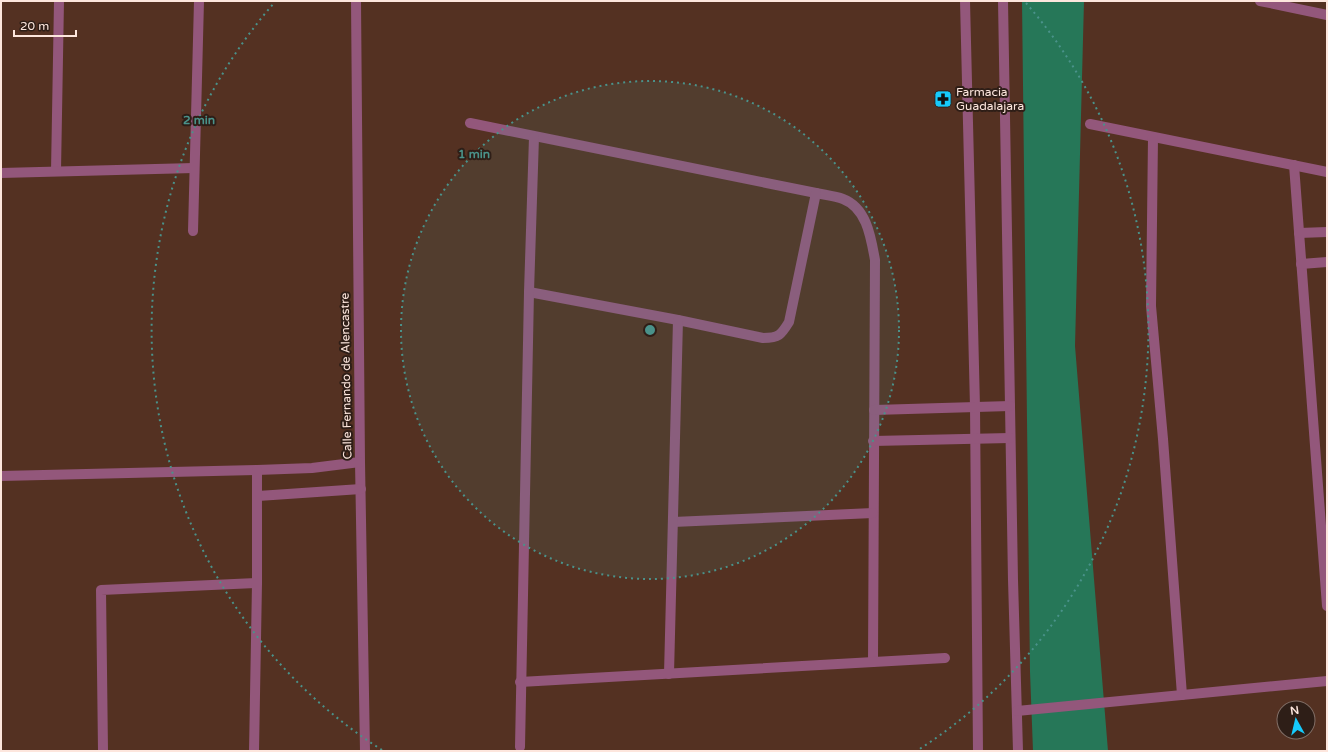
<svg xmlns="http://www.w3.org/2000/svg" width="1328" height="752" viewBox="0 0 1328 752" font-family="'Varela Round',sans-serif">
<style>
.green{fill:#267758}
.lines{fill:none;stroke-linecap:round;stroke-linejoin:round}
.minor{stroke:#93577b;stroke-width:10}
.ring{fill:none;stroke:#4a928a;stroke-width:2;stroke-dasharray:2 4}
.labels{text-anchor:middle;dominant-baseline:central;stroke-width:4;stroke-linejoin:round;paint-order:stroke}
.poi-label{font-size:12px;fill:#fde6dd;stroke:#2e1e17;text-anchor:start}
.street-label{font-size:12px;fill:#fde6dd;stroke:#2e1e17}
.centre{fill:#4a928a;stroke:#2e1e17;stroke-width:2}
.ring-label{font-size:12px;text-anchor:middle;font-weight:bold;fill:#4a928a;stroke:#2e1e17;stroke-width:4;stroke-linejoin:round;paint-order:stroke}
</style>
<rect width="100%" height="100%" fill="#543122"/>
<path class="green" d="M 1022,1 L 1084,1 L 1075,346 L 1108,751 L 1033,751 L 1030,672 Z"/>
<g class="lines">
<g class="minor">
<path d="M 356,1 L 360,462 L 365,751"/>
<path d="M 965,1 L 975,407 L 978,751"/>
<path d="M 1003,1 L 1013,580 L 1018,751"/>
<path d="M 1260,1 L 1327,15"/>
<path d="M 470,123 L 816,193 C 825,195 835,196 843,199 C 867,208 871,238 875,260 L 873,662"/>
<path d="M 1090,124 L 1327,172"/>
<path d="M 1153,137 L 1151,306 L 1163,439 L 1182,695"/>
<path d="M 1294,165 L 1327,606"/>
<path d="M 56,171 L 59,1"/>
<path d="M 1,173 L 194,168"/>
<path d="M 193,231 L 199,1"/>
<path d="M 1299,233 L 1327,232"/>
<path d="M 1301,264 L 1327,262"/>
<path d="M 529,292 L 678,320 L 763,338 C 779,338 781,335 789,322 L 816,193"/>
<path d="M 874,410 L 1010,406"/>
<path d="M 873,441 L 1010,438"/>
<path d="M 1,476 L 257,470 L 312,468 L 360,462"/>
<path d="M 258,496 L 361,489"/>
<path d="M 673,522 L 873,513"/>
<path d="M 669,674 L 678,320"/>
<path d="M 520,682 L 945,658"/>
<path d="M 1017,711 L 1327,681"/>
<path d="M 520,747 L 529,292 L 534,137"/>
<path d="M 103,751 L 101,590 L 257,583"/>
<path d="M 254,751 L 257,583 L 257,470"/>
</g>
</g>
<circle cx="650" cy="330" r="249" fill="#4a928a" fill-opacity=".12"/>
<g class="ring">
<circle cx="650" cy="330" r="249"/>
<path d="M382 750A498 498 0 0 1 274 3M1026 3A498 498 0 0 1 918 750"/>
</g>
<defs>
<g id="pharmacy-square" transform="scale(0.9)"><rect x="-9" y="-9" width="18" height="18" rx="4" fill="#16cafb" stroke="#2e1e17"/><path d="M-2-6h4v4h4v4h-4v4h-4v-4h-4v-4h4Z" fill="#111"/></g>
</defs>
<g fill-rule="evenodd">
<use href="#pharmacy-square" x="943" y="99"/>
</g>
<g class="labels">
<g class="poi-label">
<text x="956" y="92">Farmacia<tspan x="956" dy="14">Guadalajara</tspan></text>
</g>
<g class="street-label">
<text transform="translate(346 376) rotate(-91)">Calle Fernando de Alencastre</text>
</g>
</g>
<circle cx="650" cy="330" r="6" class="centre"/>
<g class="ring-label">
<text x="199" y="124">2 min</text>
<text x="474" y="158">1 min</text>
</g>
<rect width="1328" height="752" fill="none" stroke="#fde6dd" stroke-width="4"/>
<g transform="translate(1296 720) rotate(352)"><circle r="19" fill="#2e1e17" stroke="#816e66"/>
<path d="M0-3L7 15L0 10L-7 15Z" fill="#16cafb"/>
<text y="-6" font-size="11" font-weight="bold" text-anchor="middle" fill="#fde6dd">N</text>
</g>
<path d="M14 30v6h62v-6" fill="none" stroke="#fde6dd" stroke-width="2"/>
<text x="20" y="30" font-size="12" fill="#fde6dd" stroke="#2e1e17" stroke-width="3" paint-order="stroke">20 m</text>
</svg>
